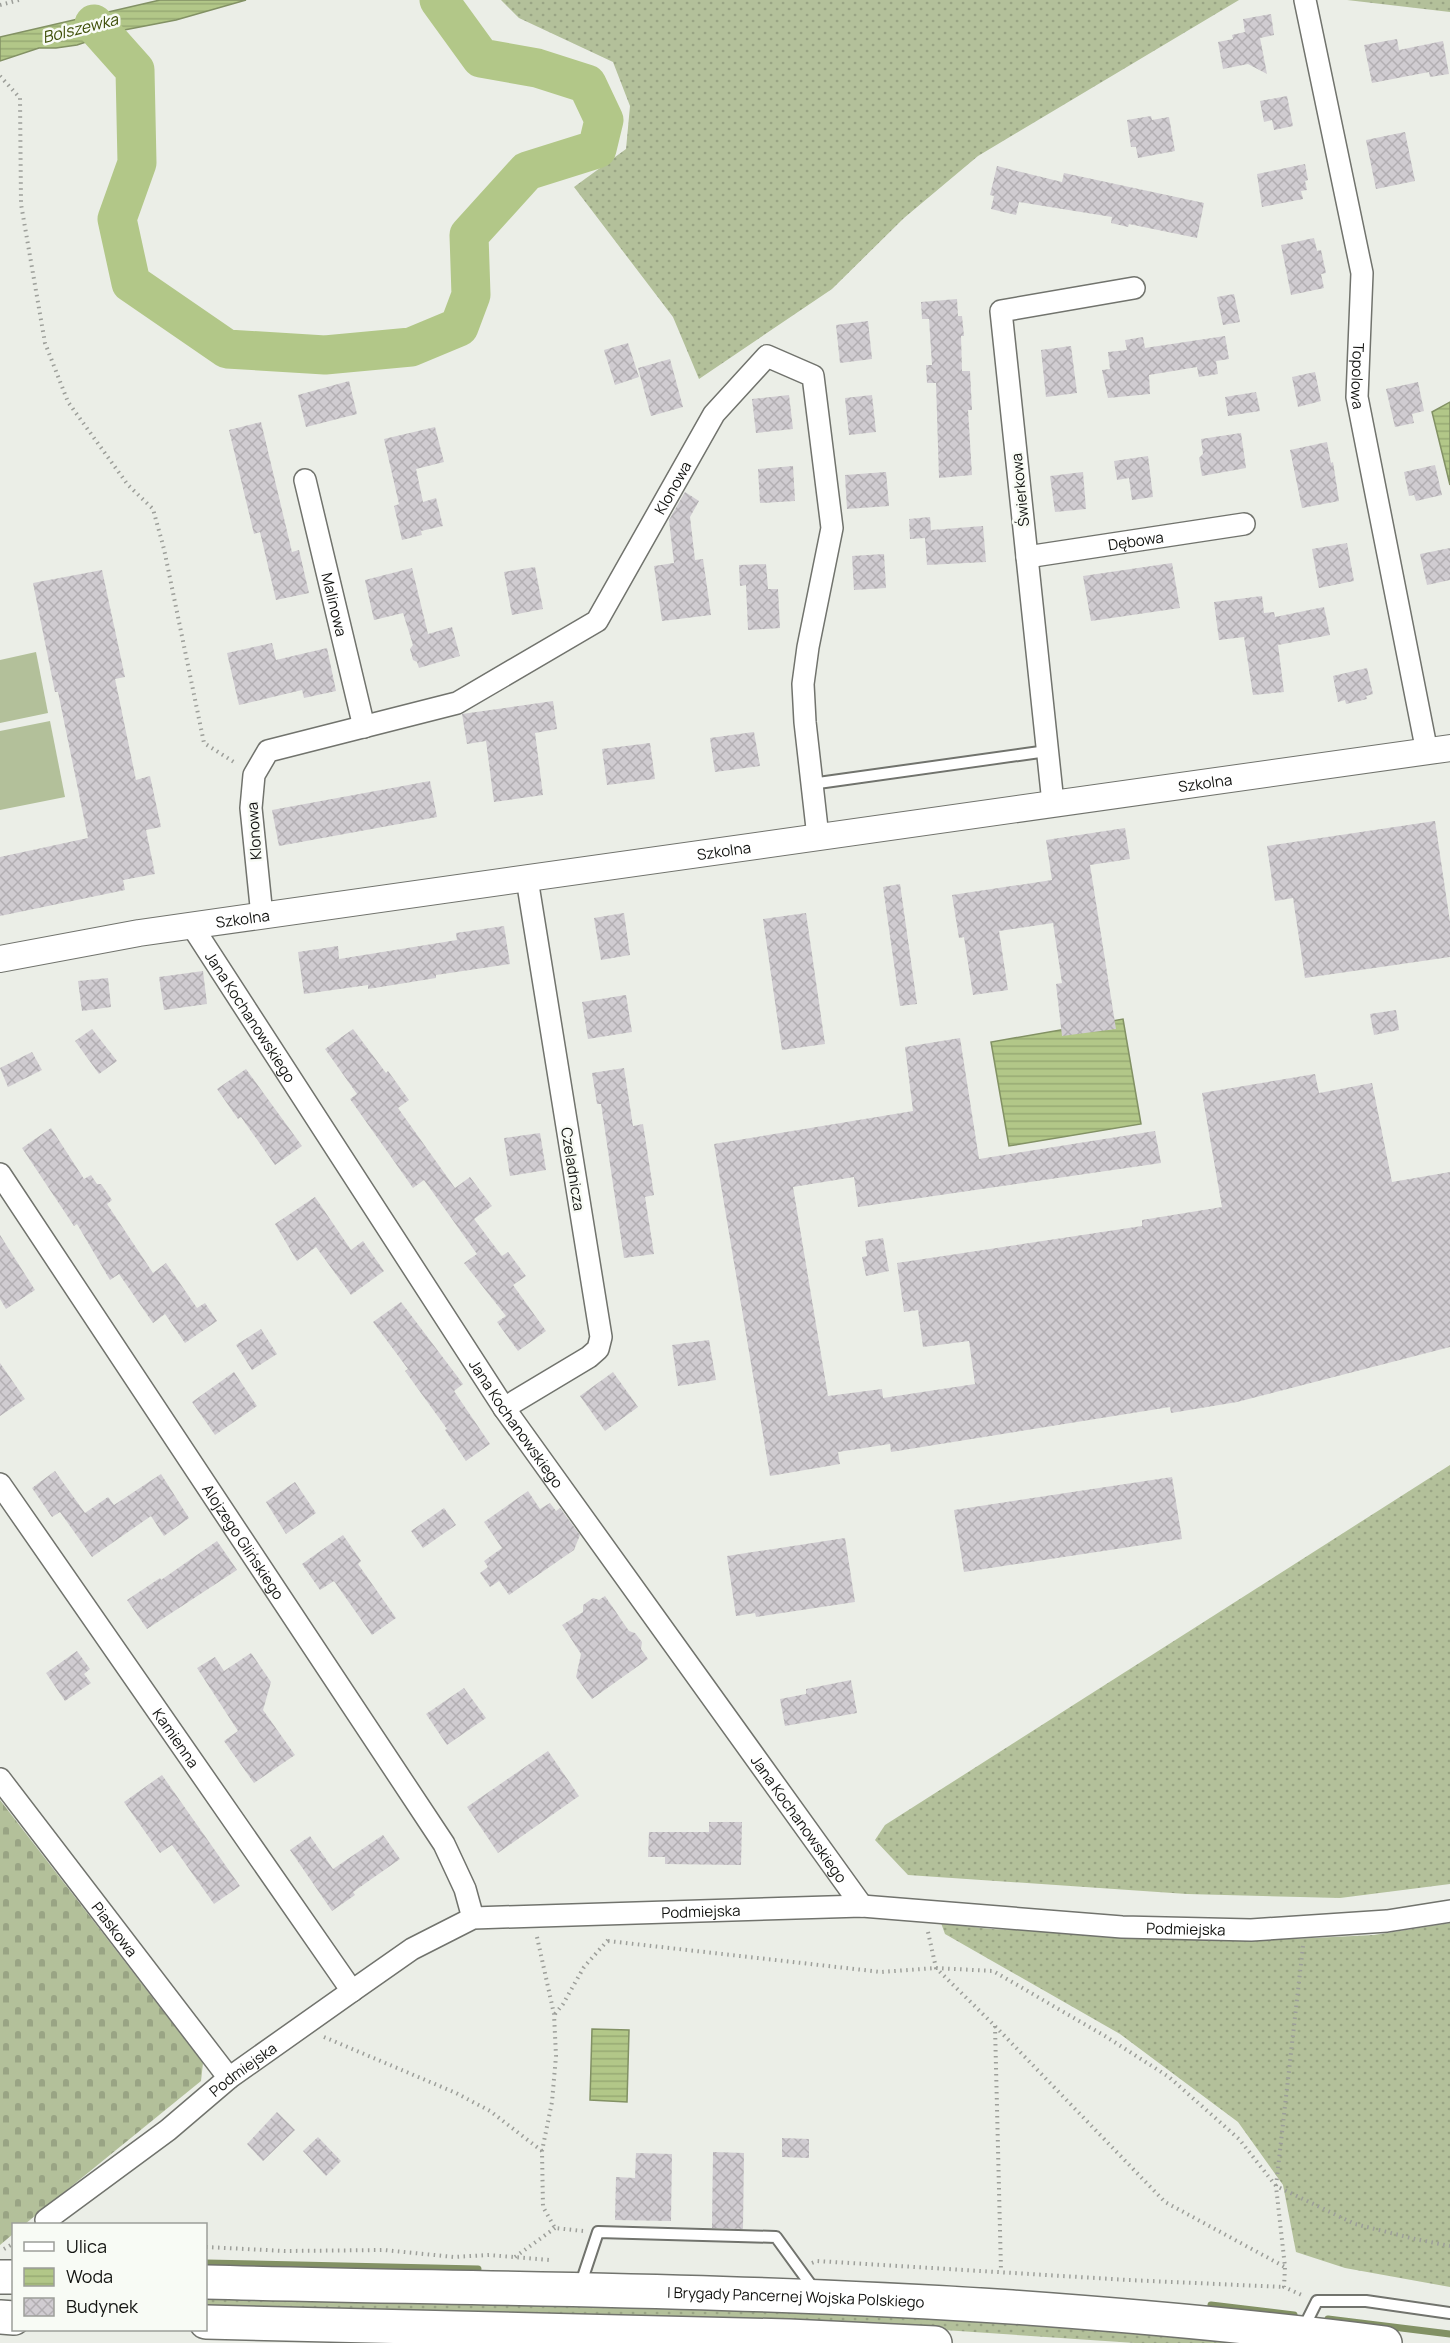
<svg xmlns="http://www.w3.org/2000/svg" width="1450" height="2343" viewBox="0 0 1450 2343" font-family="Manrope,sans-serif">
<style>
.grass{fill:url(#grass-dots)}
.cemetery{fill:url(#cemetery-stones)}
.garden{fill:#b3c09a}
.water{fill:url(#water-rules);stroke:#829164;stroke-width:1.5}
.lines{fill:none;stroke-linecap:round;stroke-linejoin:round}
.stream{stroke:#829164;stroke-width:7}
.river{stroke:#b2c788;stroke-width:39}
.building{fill:url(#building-cross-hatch)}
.service-casing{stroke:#71736d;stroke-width:14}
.minor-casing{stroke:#71736d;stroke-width:24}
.tertiary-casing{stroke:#71736d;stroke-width:28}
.primary-casing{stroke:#71736d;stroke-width:36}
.path{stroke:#9d9f9a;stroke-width:4;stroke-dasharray:1.5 4.5;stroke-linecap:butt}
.service{stroke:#fff;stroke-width:10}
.minor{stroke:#fff;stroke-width:21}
.tertiary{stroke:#fff;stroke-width:26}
.primary{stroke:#fff;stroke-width:33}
.labels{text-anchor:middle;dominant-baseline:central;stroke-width:5;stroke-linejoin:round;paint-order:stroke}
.street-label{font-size:15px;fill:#121310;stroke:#f8fbf5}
.water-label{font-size:16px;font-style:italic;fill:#3d4e07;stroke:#f8fbf5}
</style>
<defs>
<pattern id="grass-dots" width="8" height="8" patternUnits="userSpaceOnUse" patternTransform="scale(1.5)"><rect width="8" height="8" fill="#b3c09a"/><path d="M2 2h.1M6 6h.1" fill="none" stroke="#99a484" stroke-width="1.8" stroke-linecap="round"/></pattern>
<pattern id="cemetery-stones" width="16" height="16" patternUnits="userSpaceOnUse" patternTransform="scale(1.5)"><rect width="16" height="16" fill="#b3c09a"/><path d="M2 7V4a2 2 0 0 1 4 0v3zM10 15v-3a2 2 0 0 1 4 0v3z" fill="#99a484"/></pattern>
<pattern id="water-rules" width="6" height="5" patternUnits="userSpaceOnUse" patternTransform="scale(1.5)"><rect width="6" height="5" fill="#b2c788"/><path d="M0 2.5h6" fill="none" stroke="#98aa74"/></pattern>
<pattern id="building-cross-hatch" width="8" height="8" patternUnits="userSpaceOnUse" patternTransform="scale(1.5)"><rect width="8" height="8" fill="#d0ccd1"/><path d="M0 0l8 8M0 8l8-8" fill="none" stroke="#b2aeb2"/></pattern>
</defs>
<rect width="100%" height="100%" fill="#ebeee7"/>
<g class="grass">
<path d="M 501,0 L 1239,0 L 978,156 L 904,218 L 832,289 L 699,379 L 673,317 L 574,187 L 626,149 L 630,106 L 613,62 L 519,18 Z"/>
<path d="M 1347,0 L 1450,0 L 1450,12 Z"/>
<path d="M 1450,1465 L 1450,1884 L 1340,1898 L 1187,1894 L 908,1875 L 875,1840 L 885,1825 Z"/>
<path d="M 941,1923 L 991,1929 L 1292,1939 L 1374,1935 L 1450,1923 L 1450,2287 L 1345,2268 L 1296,2252 L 1283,2185 L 1238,2122 L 1120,2034 L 945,1934 Z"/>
<path d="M 206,2292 L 810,2307 L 1305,2343 L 1135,2343 L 929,2329 L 206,2309 Z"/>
</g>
<path class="cemetery" d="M 0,1800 L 203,2063 L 201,2081 L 25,2224 L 14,2224 L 13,2234 L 0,2245 Z"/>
<g class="garden">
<path d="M 36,652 L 48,713 L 0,723 L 0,660 Z"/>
<path d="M 50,721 L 65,797 L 0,810 L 0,731 Z"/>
</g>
<g class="water">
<path d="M 160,0 L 246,0 L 176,20 L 119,31 L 77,45 L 56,48 L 39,48 L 0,61 L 0,37 Z"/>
<path d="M 1450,402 L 1450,485 L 1432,412 Z"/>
<path d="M 1123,1019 L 1141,1124 L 1009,1146 L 991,1042 Z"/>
<path d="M 592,2029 L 629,2030 L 627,2102 L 590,2100 Z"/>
</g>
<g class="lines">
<g class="stream">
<path d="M 206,2263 L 478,2269"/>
<path d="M 1211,2305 L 1294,2315"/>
<path d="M 1328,2319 L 1450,2334"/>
</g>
<path class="river" d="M 94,24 L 135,70 L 137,163 L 117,219 L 131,283 L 227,349 L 325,355 L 411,347 L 459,327 L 471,295 L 469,235 L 527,171 L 597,149 L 604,120 L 587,84 L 537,68 L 481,58 L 439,0"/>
</g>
<g class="building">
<path d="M 1271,14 L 1274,35 L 1260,38 L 1267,74 L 1248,64 L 1223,69 L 1218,42 L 1233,39 L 1232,35 L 1245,32 L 1243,19 Z"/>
<path d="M 1397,39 L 1399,50 L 1443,41 L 1449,74 L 1430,77 L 1429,72 L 1372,83 L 1364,45 Z"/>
<path d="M 1287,96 L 1293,126 L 1274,130 L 1272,120 L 1264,122 L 1260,101 Z"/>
<path d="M 1151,116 L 1152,120 L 1169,117 L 1175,151 L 1138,158 L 1136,147 L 1131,147 L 1127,120 Z"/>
<path d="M 1405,132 L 1415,181 L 1376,189 L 1366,140 Z"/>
<path d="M 1305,164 L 1308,180 L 1305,181 L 1307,190 L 1301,191 L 1303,199 L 1262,207 L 1257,174 Z"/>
<path d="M 997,166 L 1062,182 L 1064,173 L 1204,203 L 1197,238 L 1129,224 L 1128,227 L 1111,223 L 1112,217 L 1019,202 L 1016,215 L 991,209 L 994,196 L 990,195 Z"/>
<path d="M 1314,238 L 1317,251 L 1321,250 L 1326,273 L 1321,274 L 1324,288 L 1291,295 L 1281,245 Z"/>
<path d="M 1234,294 L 1240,322 L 1223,325 L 1217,297 Z"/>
<path d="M 957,299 L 958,316 L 962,316 L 964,336 L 961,336 L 962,371 L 970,371 L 972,410 L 968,410 L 972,475 L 939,478 L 936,383 L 927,383 L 926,365 L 932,365 L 929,319 L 922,319 L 921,302 Z"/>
<path d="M 868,321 L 872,359 L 840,363 L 836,325 Z"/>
<path d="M 1225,336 L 1229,359 L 1216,361 L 1218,374 L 1199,377 L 1197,367 L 1149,375 L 1150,394 L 1108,398 L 1102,370 L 1110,369 L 1108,352 L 1127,350 L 1125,340 L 1143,337 L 1145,348 Z"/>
<path d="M 628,343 L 639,377 L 615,385 L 604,350 Z"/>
<path d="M 1071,346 L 1077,393 L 1046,397 L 1041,350 Z"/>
<path d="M 670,359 L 683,407 L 651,416 L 638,368 Z"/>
<path d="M 1315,372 L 1321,401 L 1298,407 L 1292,377 Z"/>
<path d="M 349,381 L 357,414 L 306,427 L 298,395 Z"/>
<path d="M 1418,382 L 1424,411 L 1412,414 L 1414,423 L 1395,427 L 1386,389 Z"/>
<path d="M 1256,392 L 1260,411 L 1228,416 L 1225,397 Z"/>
<path d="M 789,395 L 793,429 L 756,433 L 752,399 Z"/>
<path d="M 872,395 L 876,432 L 849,435 L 845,398 Z"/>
<path d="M 261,422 L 292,552 L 299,550 L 309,593 L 276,600 L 260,532 L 254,534 L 229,430 Z"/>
<path d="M 435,427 L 444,462 L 416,469 L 423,502 L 436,498 L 443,526 L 421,531 L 422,535 L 402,540 L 394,506 L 399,504 L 384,439 Z"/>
<path d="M 1241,433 L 1246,468 L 1202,476 L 1199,458 L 1203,454 L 1201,439 Z"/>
<path d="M 1327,442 L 1331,463 L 1333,462 L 1339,501 L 1302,508 L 1290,450 Z"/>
<path d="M 1148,456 L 1153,497 L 1132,500 L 1129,478 L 1117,480 L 1114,461 Z"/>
<path d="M 1435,465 L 1442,495 L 1416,501 L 1414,495 L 1409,496 L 1404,472 Z"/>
<path d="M 793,466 L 795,501 L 760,503 L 758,469 Z"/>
<path d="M 886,472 L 889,506 L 847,509 L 845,475 Z"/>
<path d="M 1083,472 L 1086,509 L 1055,512 L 1050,476 Z"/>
<path d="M 685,492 L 699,501 L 690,517 L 695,560 L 703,559 L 711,615 L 662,621 L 654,566 L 674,563 L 669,520 Z"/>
<path d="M 930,517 L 931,530 L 983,526 L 986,562 L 927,565 L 925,538 L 910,539 L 909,519 Z"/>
<path d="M 1347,543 L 1354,581 L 1319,588 L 1312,549 Z"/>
<path d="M 1450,548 L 1450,580 L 1427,585 L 1420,554 Z"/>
<path d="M 884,554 L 886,588 L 854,590 L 852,556 Z"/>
<path d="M 1172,563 L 1180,608 L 1091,621 L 1083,576 Z"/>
<path d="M 766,564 L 768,589 L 778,589 L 780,628 L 748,630 L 746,585 L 740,586 L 739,565 Z"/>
<path d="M 535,567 L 543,609 L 512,615 L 504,572 Z"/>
<path d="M 412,568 L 428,634 L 452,627 L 460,656 L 419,668 L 417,662 L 413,660 L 410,649 L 413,645 L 403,613 L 374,620 L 365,580 Z"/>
<path d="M 102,570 L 125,677 L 115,679 L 136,780 L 150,776 L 161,827 L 146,830 L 155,874 L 123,880 L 125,890 L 0,916 L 0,857 L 88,838 L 58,692 L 55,692 L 33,583 Z"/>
<path d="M 1262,596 L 1264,613 L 1274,612 L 1275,617 L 1324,607 L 1330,635 L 1278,645 L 1284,692 L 1253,695 L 1244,637 L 1219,640 L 1214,602 Z"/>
<path d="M 272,643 L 276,660 L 327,648 L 336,691 L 304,698 L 302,690 L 239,705 L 227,653 Z"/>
<path d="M 1367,668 L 1373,694 L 1366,696 L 1367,699 L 1346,704 L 1345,700 L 1338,702 L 1333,676 Z"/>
<path d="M 553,701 L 557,729 L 535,733 L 543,795 L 494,802 L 486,741 L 467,744 L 462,714 Z"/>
<path d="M 754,732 L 760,766 L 715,772 L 710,738 Z"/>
<path d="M 650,743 L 655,779 L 607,785 L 602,749 Z"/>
<path d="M 430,781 L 437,817 L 279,846 L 272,810 Z"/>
<path d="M 1435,821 L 1450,922 L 1450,957 L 1305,978 L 1293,898 L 1275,901 L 1267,846 Z"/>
<path d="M 1125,828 L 1130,859 L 1090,865 L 1116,1029 L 1062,1036 L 1056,984 L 1062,983 L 1053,923 L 999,931 L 1008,990 L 973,995 L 964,937 L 959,938 L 952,895 L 1052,880 L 1046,840 Z"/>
<path d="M 900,884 L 917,1004 L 900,1006 L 883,887 Z"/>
<path d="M 624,913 L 630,955 L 601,960 L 594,918 Z"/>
<path d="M 806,913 L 825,1044 L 782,1050 L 763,919 Z"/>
<path d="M 504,926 L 510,964 L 436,975 L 436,978 L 368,989 L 368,985 L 304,994 L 298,952 L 338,946 L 339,959 L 457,940 L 456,933 Z"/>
<path d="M 203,971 L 207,1004 L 164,1010 L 159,977 Z"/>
<path d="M 108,978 L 111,1007 L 82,1011 L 78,981 Z"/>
<path d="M 626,995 L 632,1032 L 588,1039 L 582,1002 Z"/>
<path d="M 1396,1010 L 1399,1030 L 1374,1035 L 1370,1014 Z"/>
<path d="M 92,1029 L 117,1061 L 99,1074 L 75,1041 Z"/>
<path d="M 353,1029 L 386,1073 L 388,1071 L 409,1100 L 398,1108 L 455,1188 L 470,1177 L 492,1206 L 474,1219 L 502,1256 L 508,1252 L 526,1276 L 513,1285 L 546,1331 L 518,1351 L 497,1322 L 506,1316 L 464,1263 L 477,1254 L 424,1180 L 413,1188 L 350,1099 L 357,1094 L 325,1049 Z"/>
<path d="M 960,1038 L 979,1159 L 1155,1131 L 1161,1163 L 858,1207 L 854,1177 L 793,1187 L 828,1396 L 882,1389 L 883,1398 L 975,1384 L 969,1341 L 923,1347 L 918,1310 L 904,1312 L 897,1263 L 1142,1226 L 1142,1220 L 1222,1207 L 1202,1093 L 1315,1074 L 1319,1093 L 1372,1083 L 1392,1182 L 1450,1172 L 1450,1347 L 1237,1402 L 1171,1413 L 1170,1407 L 891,1452 L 890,1444 L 838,1452 L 840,1464 L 770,1476 L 714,1144 L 913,1111 L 905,1047 Z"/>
<path d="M 32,1052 L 42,1070 L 8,1087 L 0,1068 Z"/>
<path d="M 624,1068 L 633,1126 L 643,1124 L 654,1195 L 645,1197 L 654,1254 L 624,1258 L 601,1104 L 597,1104 L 592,1073 Z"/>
<path d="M 246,1069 L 302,1146 L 275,1165 L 241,1117 L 238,1119 L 217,1089 Z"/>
<path d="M 51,1128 L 84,1179 L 91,1175 L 97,1184 L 101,1184 L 112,1200 L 107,1204 L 153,1273 L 166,1263 L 197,1308 L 205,1303 L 217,1321 L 185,1343 L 165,1314 L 153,1323 L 119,1274 L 110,1280 L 77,1224 L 74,1226 L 22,1148 Z"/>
<path d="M 540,1133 L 546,1170 L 510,1176 L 504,1138 Z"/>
<path d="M 315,1197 L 351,1250 L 363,1241 L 384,1271 L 351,1295 L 316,1247 L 297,1261 L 275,1224 Z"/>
<path d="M 0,1235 L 35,1290 L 6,1309 L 0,1299 Z"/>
<path d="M 883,1238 L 889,1271 L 866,1276 L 862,1257 L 867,1256 L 865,1241 Z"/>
<path d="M 401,1302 L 463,1384 L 454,1391 L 490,1444 L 466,1461 L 445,1430 L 447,1429 L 405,1371 L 408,1369 L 373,1322 Z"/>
<path d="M 261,1329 L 277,1354 L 252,1370 L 236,1345 Z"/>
<path d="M 709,1340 L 716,1380 L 678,1386 L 672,1345 Z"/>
<path d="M 0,1363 L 25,1399 L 0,1416 Z"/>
<path d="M 234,1372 L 257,1406 L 215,1435 L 192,1402 Z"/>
<path d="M 613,1372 L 638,1407 L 605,1431 L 580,1396 Z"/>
<path d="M 55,1471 L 85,1513 L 108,1497 L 114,1505 L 161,1474 L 189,1518 L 164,1536 L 151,1516 L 92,1557 L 60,1512 L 52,1517 L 32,1488 Z"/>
<path d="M 1172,1477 L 1182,1539 L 964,1572 L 954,1510 Z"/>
<path d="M 295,1482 L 316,1513 L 286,1534 L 266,1502 Z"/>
<path d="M 528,1491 L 540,1509 L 550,1503 L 556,1511 L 560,1508 L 580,1535 L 574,1550 L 509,1595 L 499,1581 L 490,1587 L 480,1573 L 488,1567 L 484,1561 L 502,1548 L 484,1522 Z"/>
<path d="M 444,1508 L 456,1525 L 423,1548 L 411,1531 Z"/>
<path d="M 343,1535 L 361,1561 L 358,1564 L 396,1618 L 372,1635 L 334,1581 L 320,1590 L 302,1564 Z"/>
<path d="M 845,1538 L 855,1602 L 756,1617 L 755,1613 L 736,1616 L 727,1556 Z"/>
<path d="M 217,1541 L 237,1570 L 147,1629 L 127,1600 L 160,1578 L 161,1580 Z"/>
<path d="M 605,1596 L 629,1631 L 635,1633 L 642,1642 L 641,1649 L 648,1659 L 592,1699 L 576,1677 L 581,1654 L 562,1625 L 583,1612 L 583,1605 L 593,1598 L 599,1600 Z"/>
<path d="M 77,1651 L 90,1669 L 84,1674 L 91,1683 L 65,1701 L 46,1673 Z"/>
<path d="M 251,1653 L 271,1682 L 263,1710 L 295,1755 L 254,1783 L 224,1741 L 238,1731 L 197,1668 L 215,1657 L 224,1671 Z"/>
<path d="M 851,1680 L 857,1713 L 785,1726 L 780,1699 L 806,1694 L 806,1689 Z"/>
<path d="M 464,1688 L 486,1718 L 447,1745 L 426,1714 Z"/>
<path d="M 548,1751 L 579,1796 L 498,1853 L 467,1807 Z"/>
<path d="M 162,1775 L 240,1886 L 214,1904 L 172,1845 L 160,1853 L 124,1802 Z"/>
<path d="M 709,1822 L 742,1822 L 741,1865 L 665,1864 L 665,1857 L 648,1857 L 649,1832 L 709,1832 Z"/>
<path d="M 383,1835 L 400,1859 L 353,1892 L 355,1895 L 332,1911 L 290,1850 L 310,1836 L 333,1869 Z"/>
<path d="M 277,2112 L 295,2130 L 263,2161 L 247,2144 Z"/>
<path d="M 318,2137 L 341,2161 L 326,2176 L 303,2151 Z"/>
<path d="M 782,2138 L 809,2139 L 809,2158 L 782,2157 Z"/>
<path d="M 713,2152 L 744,2153 L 743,2229 L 712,2228 Z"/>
<path d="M 636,2153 L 672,2154 L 671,2221 L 615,2220 L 616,2177 L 635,2178 Z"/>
</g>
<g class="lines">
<g class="service-casing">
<g id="service">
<path d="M 811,784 L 1047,751"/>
<path d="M 580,2286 L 598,2232 L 776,2237 L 816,2292"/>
<path d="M 1303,2329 L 1317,2301 L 1366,2301 L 1450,2313"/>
</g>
</g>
<g class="minor-casing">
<g id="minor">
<path id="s1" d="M 1305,0 L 1362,273 L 1357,397 L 1427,752"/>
<path id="s2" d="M 305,480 L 364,727"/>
<path id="s3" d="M 1027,557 L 1244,524"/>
<path d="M 1053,803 L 1001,311 L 1134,288"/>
<path id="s4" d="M 262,916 L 251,808 L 254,775 L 268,751 L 457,703 L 597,621 L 714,414 L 767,356 L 813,376 L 832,528 L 808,647 L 803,684 L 805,722 L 818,837"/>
<path id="s5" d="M 192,926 L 504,1408 L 862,1906"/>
<path id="s6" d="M 0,1174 L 444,1844 L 465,1889 L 473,1918"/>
<path d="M 504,1408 L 589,1357 L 598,1349 L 601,1337 L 527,879"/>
<path id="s7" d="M 0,1484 L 352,1991"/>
<path id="s8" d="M 0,1779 L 229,2078"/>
<path id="s9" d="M 46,2220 L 168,2130 L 229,2078 L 352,1991 L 412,1949 L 473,1918 L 862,1906 L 1122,1927 L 1251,1930 L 1387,1921 L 1450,1911"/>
</g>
</g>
<g class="tertiary-casing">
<g id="tertiary">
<path id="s10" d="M 0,959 L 139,933 L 1450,748"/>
</g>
</g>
<g class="primary-casing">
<g id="primary">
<path d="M 0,2277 L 14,2277"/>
<path id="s11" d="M 206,2282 C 474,2289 744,2289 1012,2307 C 1137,2316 1261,2327 1385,2343"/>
<path d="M 0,2317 L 14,2318"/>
<path d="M 206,2322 L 789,2336 L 935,2343"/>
</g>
</g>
<g class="path">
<path d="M 0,5 L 19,0"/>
<path d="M 0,76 L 20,98 L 21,204 L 45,343 L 68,402 L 128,485 L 153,509 L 164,549 L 204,743 L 237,764"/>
<path d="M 928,1932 L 936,1968 L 995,2026 L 1165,2202 L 1285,2267"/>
<path d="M 537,1937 L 554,2014 L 556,2056 L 552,2102 L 542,2151 L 543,2207 L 555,2228 L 583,2231"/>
<path d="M 608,1941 L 881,1972 L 936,1968 L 993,1971 L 1105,2036 L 1169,2077 L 1239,2139 L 1276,2186 L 1355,2224 L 1415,2239 L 1450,2246"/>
<path d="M 1303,1946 L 1276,2186 L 1285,2267 L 1284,2287 L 1304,2296"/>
<path d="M 555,2014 L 563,2004 L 584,1967 L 608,1940"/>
<path d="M 995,2026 L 1001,2271"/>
<path d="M 324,2037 L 456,2093 L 490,2111 L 542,2151"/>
<path d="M 206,2247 L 285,2251 L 384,2250 L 454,2257 L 489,2255 L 549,2260"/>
<path d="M 4,2249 L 14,2243"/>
<path d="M 515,2257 L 555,2228"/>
<path d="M 812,2263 L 817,2261 L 1128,2280 L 1284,2287"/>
</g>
<use href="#service" class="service"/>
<use href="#minor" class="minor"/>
<use href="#tertiary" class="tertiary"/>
<use href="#primary" class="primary"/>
</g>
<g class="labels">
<g class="street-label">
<text stroke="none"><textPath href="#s1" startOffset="382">Topolowa</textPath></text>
<text stroke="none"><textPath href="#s4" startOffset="680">Klonowa</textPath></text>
<text transform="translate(1020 490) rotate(-96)">Świerkowa</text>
<text stroke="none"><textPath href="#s3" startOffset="110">Dębowa</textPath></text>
<text stroke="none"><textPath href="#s2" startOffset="128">Malinowa</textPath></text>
<text stroke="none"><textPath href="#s10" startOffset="1218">Szkolna</textPath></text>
<text transform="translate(254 831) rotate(-94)">Klonowa</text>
<text stroke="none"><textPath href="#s10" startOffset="732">Szkolna</textPath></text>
<text stroke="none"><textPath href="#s10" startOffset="246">Szkolna</textPath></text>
<text stroke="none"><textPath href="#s5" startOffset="108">Jana Kochanowskiego</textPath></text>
<text transform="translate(573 1169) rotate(81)">Czeladnicza</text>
<text stroke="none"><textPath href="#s5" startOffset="594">Jana Kochanowskiego</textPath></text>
<text stroke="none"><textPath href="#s6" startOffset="441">Alojzego Glińskiego</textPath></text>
<text stroke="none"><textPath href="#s7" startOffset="309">Kamienna</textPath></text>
<text stroke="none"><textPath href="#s5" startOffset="1080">Jana Kochanowskiego</textPath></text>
<text stroke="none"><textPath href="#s9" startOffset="752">Podmiejska</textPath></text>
<text stroke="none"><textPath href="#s9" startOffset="1238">Podmiejska</textPath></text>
<text stroke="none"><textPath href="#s8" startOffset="189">Piaskowa</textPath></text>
<text stroke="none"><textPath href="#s9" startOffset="248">Podmiejska</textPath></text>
<text stroke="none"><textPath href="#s11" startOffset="590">I Brygady Pancernej Wojska Polskiego</textPath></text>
</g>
<g class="water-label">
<text transform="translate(80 28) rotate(-14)">Bolszewka</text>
</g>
</g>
<rect x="12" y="2223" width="195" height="108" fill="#f8fbf5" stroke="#9c9e99" stroke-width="1.5"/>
<rect x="24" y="2242" width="30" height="9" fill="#ffffff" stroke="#9c9e99" stroke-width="1.5"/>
<text x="66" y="2253" font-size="18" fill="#121310">Ulica</text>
<rect x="24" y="2268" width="30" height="18" fill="url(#water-rules)" stroke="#9c9e99" stroke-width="1.5"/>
<text x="66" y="2283" font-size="18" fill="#121310">Woda</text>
<rect x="24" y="2298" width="30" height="18" fill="url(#building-cross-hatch)" stroke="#9c9e99" stroke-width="1.5"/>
<text x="66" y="2313" font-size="18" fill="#121310">Budynek</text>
</svg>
